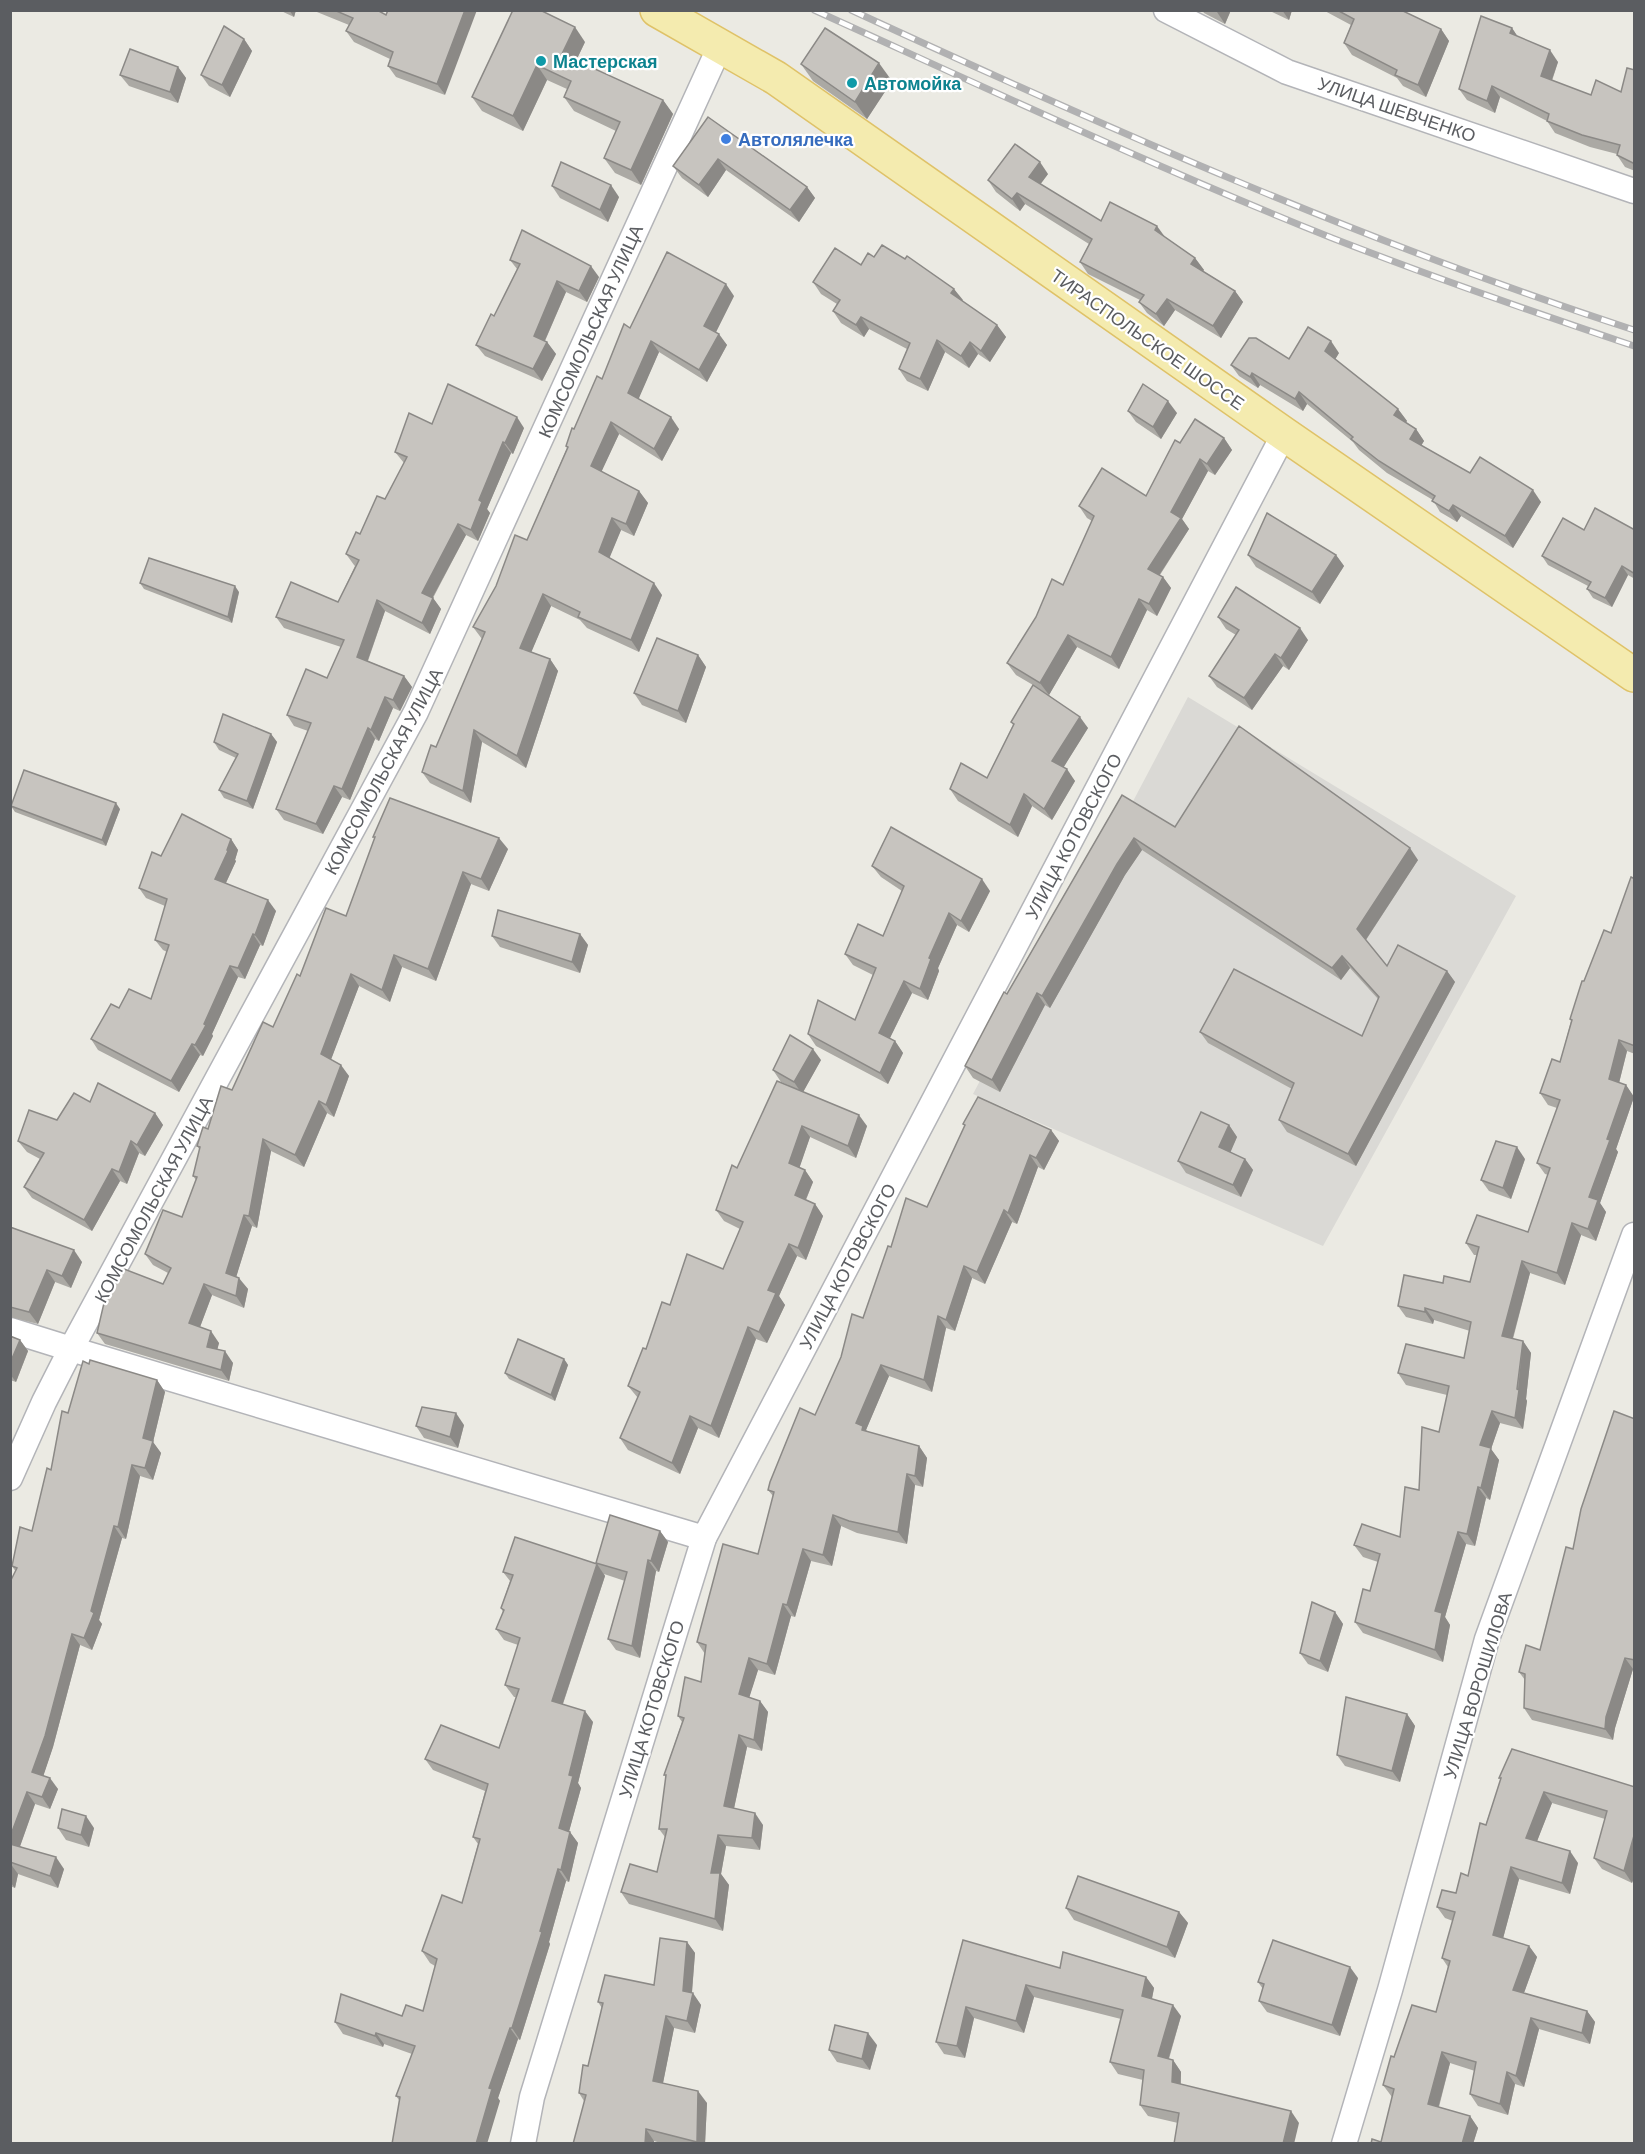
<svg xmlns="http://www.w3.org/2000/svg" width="1645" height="2154" viewBox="0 0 1645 2154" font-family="Barlow,sans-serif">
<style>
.industrial{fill:#dad9d5}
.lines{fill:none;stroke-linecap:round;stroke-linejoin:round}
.street-casing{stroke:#b3b4b8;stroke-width:27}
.primary-casing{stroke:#dfc268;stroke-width:36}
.street{stroke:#fff;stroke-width:24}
.primary{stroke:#f4ebaf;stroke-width:33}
.rail-casing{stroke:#b1b1b2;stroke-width:7}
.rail{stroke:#fff;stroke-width:4.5;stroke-dasharray:14;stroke-linecap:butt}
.wall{fill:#aba9a4}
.shaded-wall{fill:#8b8986}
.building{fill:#c7c4bf;stroke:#8b8986;stroke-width:1.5}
.culture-dot{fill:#0f9aa8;stroke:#fff;stroke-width:2}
.shop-dot{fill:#3f7fe0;stroke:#fff;stroke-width:2}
.labels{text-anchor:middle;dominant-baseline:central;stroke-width:4.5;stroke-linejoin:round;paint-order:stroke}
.culture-label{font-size:18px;font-weight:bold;fill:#0d838f;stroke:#fff;text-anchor:start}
.street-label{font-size:18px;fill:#5b5d61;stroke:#fff}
.shop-label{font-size:18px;font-weight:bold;fill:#366cbe;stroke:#fff;text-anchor:start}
</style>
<rect width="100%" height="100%" fill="#ebeae3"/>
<path class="industrial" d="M 1188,697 L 1516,896 L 1323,1246 L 973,1094 L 1098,859 L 1130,807 Z"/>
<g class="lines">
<g class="street-casing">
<g id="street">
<path d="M 1166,10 L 1287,72 L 1634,191"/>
<path d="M 10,1330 L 71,1349 L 704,1538"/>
<path d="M 10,1478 L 44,1402 L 71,1349 L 416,712 L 720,46"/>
<path d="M 523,2144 L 532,2097 L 704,1538 L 1284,434"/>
<path d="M 1344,2144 L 1390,1990 L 1487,1639 L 1634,1235"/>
</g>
</g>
<g class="primary-casing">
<path id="primary" d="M 657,10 L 776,78 L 1284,434 L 1634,675"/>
</g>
<use href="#street" class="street"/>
<use href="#primary" class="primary"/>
<g class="rail-casing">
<g id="rail">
<path d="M 814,10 C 986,88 1157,168 1332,238 C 1432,277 1533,312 1634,346"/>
<path d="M 851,10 C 1107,128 1366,243 1634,330"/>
</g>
</g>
<use href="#rail" class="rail"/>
</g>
<g class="wall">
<path d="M 279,10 L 296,10 L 294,17 Z"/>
<path d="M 312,10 L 377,10 L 386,15 L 388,10 L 445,95 L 396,77 L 388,66 L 390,59 L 354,42 L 346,31 L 349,25 Z"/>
<path d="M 1202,10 L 1231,10 L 1225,24 L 1204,13 Z"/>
<path d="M 1268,10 L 1292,10 L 1289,20 Z"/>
<path d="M 1323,10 L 1401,10 L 1441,29 L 1449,41 L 1426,97 L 1403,86 L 1397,78 L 1352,55 L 1344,43 L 1351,25 Z"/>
<path d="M 1512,28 L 1517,36 L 1558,62 L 1552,81 L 1591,95 L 1621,92 L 1635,70 L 1635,171 L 1625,167 L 1617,155 L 1617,154 L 1590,147 L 1555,133 L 1547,121 L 1500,97 L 1495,113 L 1467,100 L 1459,89 Z"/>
<path d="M 244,39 L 252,51 L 230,97 L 209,86 L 201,75 Z"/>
<path d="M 585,42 L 576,61 L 663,100 L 673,114 L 641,185 L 615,173 L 604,158 L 616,131 L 574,111 L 564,97 L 567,89 L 547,80 L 523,131 L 482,111 L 472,97 Z"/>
<path d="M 801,64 L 892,81 L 867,119 L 813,81 Z"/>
<path d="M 178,67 L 186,78 L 178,103 L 129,86 L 120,75 Z"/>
<path d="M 708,117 L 807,187 L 815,198 L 799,222 L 726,170 L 708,197 L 682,178 L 673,166 Z"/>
<path d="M 1048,174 L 1040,184 L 1101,221 L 1165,237 L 1195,258 L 1204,270 L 1203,271 L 1235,291 L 1243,302 L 1221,338 L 1175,310 L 1164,326 L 1147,313 L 1139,302 L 1140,300 L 1088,274 L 1080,262 L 1089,244 L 1025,204 L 1020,211 L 996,192 L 988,180 Z"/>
<path d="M 552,186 L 619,197 L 608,222 L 560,198 Z"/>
<path d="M 874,257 L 954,289 L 962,301 L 997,325 L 1006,337 L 990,362 L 978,354 L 969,368 L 945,352 L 928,391 L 907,381 L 899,369 L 907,349 L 869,329 L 864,337 L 841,323 L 833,311 L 837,304 L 821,294 L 813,282 L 861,265 Z"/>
<path d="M 510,260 L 599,277 L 587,302 L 566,292 L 545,341 L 547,342 L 556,354 L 542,381 L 485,356 L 476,345 L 494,316 L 517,269 Z"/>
<path d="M 734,296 L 716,332 L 727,345 L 707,382 L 659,352 L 638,399 L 679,429 L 662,461 L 619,434 L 601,472 L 639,491 L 648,503 L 634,536 L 621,530 L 609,558 L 662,595 L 639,652 L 587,628 L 580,620 L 551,606 L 531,652 L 550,659 L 558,671 L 526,768 L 482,742 L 471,803 L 430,783 L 422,772 L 436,747 L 482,639 L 473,627 L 527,540 L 567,448 L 566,446 L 574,429 L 630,328 Z"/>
<path d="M 1339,353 L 1335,359 L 1398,409 L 1407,421 L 1405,423 L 1416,429 L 1424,441 L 1421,445 L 1470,473 L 1541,502 L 1513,548 L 1461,516 L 1457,522 L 1440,512 L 1433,500 L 1387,473 L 1359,450 L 1353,442 L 1307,404 L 1303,411 L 1260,385 L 1258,388 L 1239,376 L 1231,365 Z"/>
<path d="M 1128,411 L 1177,413 L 1161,439 L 1136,422 Z"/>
<path d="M 432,424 L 524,428 L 513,454 L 511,453 L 487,509 L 490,513 L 478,541 L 466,535 L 433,598 L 441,609 L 430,634 L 385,611 L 368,661 L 404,676 L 412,687 L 400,711 L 393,708 L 379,741 L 375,739 L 350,800 L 342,797 L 323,834 L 284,820 L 276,809 L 308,731 L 294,726 L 287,715 L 327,678 L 341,647 L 284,628 L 276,617 L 338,602 L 355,566 L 354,565 L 346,554 L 360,534 L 385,499 L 404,463 L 395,452 Z"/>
<path d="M 1224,438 L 1232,450 L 1215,475 L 1208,471 L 1182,519 L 1189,529 L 1160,575 L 1163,577 L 1171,588 L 1157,616 L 1147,610 L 1119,669 L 1077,647 L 1049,695 L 1088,728 L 1063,768 L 1075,781 L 1052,820 L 1032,806 L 1018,837 L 958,801 L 950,789 L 987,778 L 1013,725 L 1011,722 L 1033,685 L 1016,675 L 1007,663 L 1063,585 L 1092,521 L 1087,518 L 1079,506 L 1146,496 L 1180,443 Z"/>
<path d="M 1584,530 L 1635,530 L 1635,579 L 1628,575 L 1612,607 L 1593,598 L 1587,589 L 1588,586 L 1548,565 L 1542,556 Z"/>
<path d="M 1248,555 L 1336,555 L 1344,566 L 1320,604 L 1256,567 Z"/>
<path d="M 140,583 L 239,592 L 232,623 L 144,589 Z"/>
<path d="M 1218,617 L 1308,640 L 1289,670 L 1283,666 L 1252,710 L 1217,687 L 1209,676 L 1236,635 L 1226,629 Z"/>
<path d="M 698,655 L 706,667 L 686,723 L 642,705 L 634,693 Z"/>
<path d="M 271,734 L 277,742 L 253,809 L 224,798 L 219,790 L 236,758 L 219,750 L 214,742 Z"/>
<path d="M 1122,795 L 1175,827 L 1418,860 L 1366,940 L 1387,966 L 1447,971 L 1455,982 L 1356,1166 L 1287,1132 L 1279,1120 L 1292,1089 L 1208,1043 L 1200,1032 L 1362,1036 L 1378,999 L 1350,968 L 1341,980 L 1142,850 L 1125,875 L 1050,1008 L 1045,1005 L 1000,1092 L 973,1078 L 965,1066 Z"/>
<path d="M 11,806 L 120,809 L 106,846 L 15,812 Z"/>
<path d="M 373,837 L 508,849 L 489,891 L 471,884 L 436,981 L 402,967 L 390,1002 L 359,986 L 331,1059 L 349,1076 L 334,1117 L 327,1113 L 304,1167 L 271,1151 L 257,1228 L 252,1226 L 236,1277 L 248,1289 L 244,1308 L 212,1295 L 200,1327 L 219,1343 L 217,1349 L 233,1363 L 229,1381 L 105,1344 L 97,1333 L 163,1284 L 168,1273 L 153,1265 L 145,1254 L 182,1217 L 196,1180 L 193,1176 L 200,1150 L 197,1146 L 232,1090 L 273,1027 L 300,976 L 346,916 L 375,838 Z"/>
<path d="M 231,839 L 238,850 L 235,860 L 236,861 L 226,883 L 276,911 L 263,946 L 260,945 L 245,979 L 238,977 L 212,1034 L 213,1036 L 203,1056 L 200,1055 L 179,1092 L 98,1050 L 91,1039 L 119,1008 L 151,999 L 167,952 L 163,950 L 155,940 L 165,906 L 146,898 L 139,888 Z"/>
<path d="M 872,866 L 990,891 L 969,932 L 957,925 L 938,968 L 939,971 L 928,1000 L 912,993 L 890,1038 L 895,1041 L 903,1053 L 888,1084 L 816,1046 L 808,1034 L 855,1020 L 873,975 L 853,965 L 845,954 L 883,936 L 902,891 L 881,877 Z"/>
<path d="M 1635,879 L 1635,1054 L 1627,1051 L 1619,1083 L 1626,1085 L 1634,1097 L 1616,1149 L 1618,1152 L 1600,1203 L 1606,1212 L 1596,1241 L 1581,1235 L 1565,1285 L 1530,1273 L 1513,1339 L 1523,1341 L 1531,1353 L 1526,1399 L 1527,1401 L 1523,1429 L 1500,1423 L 1491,1449 L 1499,1460 L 1490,1500 L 1486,1498 L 1475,1546 L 1466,1544 L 1445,1617 L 1450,1625 L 1443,1662 L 1363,1633 L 1355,1622 L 1370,1591 L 1378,1562 L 1363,1557 L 1354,1545 L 1400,1537 L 1419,1490 L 1439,1432 L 1447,1395 L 1406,1385 L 1398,1373 L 1464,1358 L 1470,1331 L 1434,1320 L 1433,1324 L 1406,1317 L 1398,1306 L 1443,1283 L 1470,1282 L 1477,1255 L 1474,1255 L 1466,1243 L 1528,1232 L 1548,1175 L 1545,1174 L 1537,1163 L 1557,1108 L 1548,1105 L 1540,1093 L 1560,1062 L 1571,1021 L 1570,1019 L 1584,981 L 1611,933 Z"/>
<path d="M 580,934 L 588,945 L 580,973 L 500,947 L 492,936 Z"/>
<path d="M 821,1060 L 803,1092 L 867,1126 L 856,1158 L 810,1137 L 799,1168 L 805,1170 L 813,1182 L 806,1200 L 815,1204 L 823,1216 L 806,1260 L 797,1256 L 779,1296 L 785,1305 L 767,1343 L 756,1339 L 719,1438 L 698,1428 L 680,1474 L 628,1450 L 620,1438 L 638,1398 L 628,1386 L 646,1349 L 670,1305 L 723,1269 L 740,1229 L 724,1221 L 716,1210 L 737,1168 L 788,1085 L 781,1082 L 773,1070 Z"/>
<path d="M 90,1102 L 155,1113 L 163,1125 L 145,1156 L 139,1153 L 127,1184 L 120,1181 L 92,1231 L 32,1198 L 24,1187 L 40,1159 L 27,1152 L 18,1141 Z"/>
<path d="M 963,1124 L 1051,1130 L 1059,1141 L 1044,1170 L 1038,1167 L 1017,1224 L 1012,1222 L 985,1284 L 972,1278 L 955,1331 L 946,1328 L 932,1392 L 889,1376 L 866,1430 L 867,1432 L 919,1446 L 927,1458 L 923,1487 L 915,1485 L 907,1544 L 857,1533 L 841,1526 L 832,1566 L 811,1561 L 795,1617 L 791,1616 L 775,1675 L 758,1670 L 749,1697 L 760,1701 L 768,1712 L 762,1751 L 747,1747 L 734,1808 L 763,1825 L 760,1850 L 726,1846 L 721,1874 L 729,1885 L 723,1931 L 629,1904 L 621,1892 L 657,1872 L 665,1837 L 659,1829 L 666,1777 L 664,1775 L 682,1722 L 678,1716 L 701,1682 L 705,1654 L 697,1642 L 758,1554 L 773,1496 L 768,1490 L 815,1415 L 863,1318 L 891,1247 L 927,1207 L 965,1126 Z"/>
<path d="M 1229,1125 L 1237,1137 L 1230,1152 L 1245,1159 L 1253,1170 L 1241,1197 L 1186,1173 L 1178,1161 Z"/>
<path d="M 1525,1159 L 1511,1199 L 1489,1191 L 1481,1180 Z"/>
<path d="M 10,1227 L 82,1262 L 71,1288 L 55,1282 L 38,1324 L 10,1317 Z"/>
<path d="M 10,1336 L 20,1340 L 28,1351 L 16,1382 L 10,1380 Z"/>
<path d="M 564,1359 L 568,1365 L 555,1401 L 509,1379 L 505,1373 Z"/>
<path d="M 89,1364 L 157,1380 L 165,1392 L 153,1442 L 161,1453 L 153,1480 L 140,1476 L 126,1539 L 122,1538 L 99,1620 L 102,1624 L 92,1650 L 80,1645 L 53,1747 L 43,1776 L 58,1789 L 50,1809 L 35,1804 L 20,1846 L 64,1869 L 58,1888 L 18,1874 L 15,1888 L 10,1886 L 10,1582 L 16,1572 L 12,1566 L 32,1531 L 68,1413 Z"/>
<path d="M 1635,1419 L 1635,1670 L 1633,1669 L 1615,1728 L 1613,1740 L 1532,1720 L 1524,1708 L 1525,1680 L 1519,1672 L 1540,1650 L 1573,1549 Z"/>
<path d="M 464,1425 L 458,1448 L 424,1438 L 416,1426 Z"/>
<path d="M 660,1531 L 668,1542 L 659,1572 L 656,1571 L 640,1658 L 616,1650 L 608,1639 L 625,1581 L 604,1574 L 605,1576 L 563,1704 L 593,1722 L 578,1783 L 581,1788 L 569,1831 L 578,1843 L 569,1882 L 566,1881 L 549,1942 L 550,1944 L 520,2040 L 518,2039 L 498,2098 L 500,2101 L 399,2100 L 396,2096 L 412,2054 L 384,2044 L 383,2047 L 343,2034 L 335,2022 L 402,2016 L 423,2011 L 435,1966 L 430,1963 L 422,1951 L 462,1903 L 478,1844 L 473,1837 L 485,1791 L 433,1770 L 425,1759 L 499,1748 L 516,1697 L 514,1697 L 505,1685 L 518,1645 L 504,1640 L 496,1629 L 503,1612 L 501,1608 L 510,1581 L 503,1572 L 597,1564 L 596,1563 Z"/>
<path d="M 1335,1612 L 1343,1624 L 1328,1672 L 1308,1664 L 1300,1653 Z"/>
<path d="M 1407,1714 L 1415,1726 L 1400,1782 L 1345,1766 L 1337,1755 Z"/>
<path d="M 1499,1778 L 1635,1787 L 1635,1875 L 1632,1883 L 1602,1869 L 1594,1858 L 1605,1819 L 1552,1803 L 1537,1841 L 1578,1863 L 1570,1894 L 1519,1879 L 1503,1938 L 1529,1946 L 1537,1957 L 1524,1993 L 1587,2011 L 1595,2022 L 1590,2044 L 1539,2029 L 1524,2087 L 1515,2084 L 1508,2115 L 1478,2106 L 1470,2094 L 1475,2071 L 1450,2063 L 1439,2107 L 1470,2116 L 1478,2128 L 1473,2144 L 1371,2144 L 1381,2142 L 1392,2097 L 1383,2085 L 1394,2057 L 1436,2012 L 1448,1967 L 1442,1958 L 1453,1921 L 1445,1918 L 1437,1907 L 1456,1893 L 1468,1876 L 1501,1780 Z"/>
<path d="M 58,1828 L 94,1828 L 89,1847 L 66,1840 Z"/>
<path d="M 1066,1908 L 1179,1912 L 1188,1923 L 1175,1958 L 1074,1920 Z"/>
<path d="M 963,1940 L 1060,1968 L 1146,1977 L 1154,1988 L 1152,1999 L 1181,2016 L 1169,2059 L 1173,2060 L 1181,2072 L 1181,2084 L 1299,2123 L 1178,2123 L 1148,2116 L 1140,2105 L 1143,2080 L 1118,2074 L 1110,2062 L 1121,2019 L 1034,1997 L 1024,2033 L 974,2018 L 965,2058 L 944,2054 L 936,2042 Z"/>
<path d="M 687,1942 L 695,1953 L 692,1993 L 701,2005 L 695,2033 L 674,2028 L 663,2083 L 707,2103 L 705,2144 L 664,2144 L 654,2141 L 584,2101 L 579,2093 L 588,2066 L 602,2008 L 598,2002 L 654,1985 Z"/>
<path d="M 1358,1978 L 1340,2036 L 1267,2012 L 1259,2001 L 1263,1989 L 1258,1982 Z"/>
<path d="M 877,2045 L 870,2070 L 837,2062 L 829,2050 Z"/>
</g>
<g class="shaded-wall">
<path d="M 289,10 L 296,10 L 294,17 Z"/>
<path d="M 465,10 L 477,10 L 445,95 L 437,84 Z"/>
<path d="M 1218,10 L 1231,10 L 1225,24 L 1217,12 Z"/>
<path d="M 1282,10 L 1292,10 L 1289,20 Z"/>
<path d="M 575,27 L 585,42 L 572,69 L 562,54 Z"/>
<path d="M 1512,28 L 1520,40 L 1510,33 Z"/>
<path d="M 1441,29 L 1449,41 L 1426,97 L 1418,85 Z"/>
<path d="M 244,39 L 252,51 L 230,97 L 222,85 Z"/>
<path d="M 1550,50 L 1558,62 L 1549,88 L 1541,76 Z"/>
<path d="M 879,63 L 892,81 L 867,119 L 855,102 Z"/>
<path d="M 537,65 L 547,80 L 523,131 L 513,116 Z"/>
<path d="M 178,67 L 186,78 L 178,103 L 170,92 Z"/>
<path d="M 1492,86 L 1500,97 L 1495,113 L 1487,101 Z"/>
<path d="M 663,100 L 673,114 L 641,185 L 631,170 Z"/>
<path d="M 718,159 L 726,170 L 708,197 L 699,185 Z"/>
<path d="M 1040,162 L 1048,174 L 1037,189 L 1029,177 Z"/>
<path d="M 611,185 L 619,197 L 608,222 L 600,210 Z"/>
<path d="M 807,187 L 815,198 L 799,222 L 790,210 Z"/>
<path d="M 1017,193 L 1025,204 L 1020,211 L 1012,199 Z"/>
<path d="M 1157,226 L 1165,237 L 1155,230 Z"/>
<path d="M 1195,258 L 1204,270 L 1199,276 L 1191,264 Z"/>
<path d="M 591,266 L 599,277 L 587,302 L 579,291 Z"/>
<path d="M 557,281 L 566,292 L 542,347 L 534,336 Z"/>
<path d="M 726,284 L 734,296 L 713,338 L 704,326 Z"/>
<path d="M 954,289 L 963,300 L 959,305 L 951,293 Z"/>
<path d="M 1235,291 L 1243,302 L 1221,338 L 1213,326 Z"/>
<path d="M 1167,299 L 1175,310 L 1164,326 L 1156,314 Z"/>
<path d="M 861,317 L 869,329 L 864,337 L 856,325 Z"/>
<path d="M 997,325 L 1006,337 L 990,362 L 981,351 Z"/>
<path d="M 719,334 L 727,345 L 707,382 L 699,370 Z"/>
<path d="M 937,340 L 945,352 L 928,391 L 920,379 Z"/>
<path d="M 651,341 L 659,352 L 636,405 L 628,393 Z"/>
<path d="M 1331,341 L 1339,353 L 1333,363 L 1325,351 Z"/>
<path d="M 547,342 L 556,354 L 542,381 L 533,369 Z"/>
<path d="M 970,342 L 978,354 L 969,368 L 961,356 Z"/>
<path d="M 1252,373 L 1260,385 L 1258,388 L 1250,377 Z"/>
<path d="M 1299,392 L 1307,404 L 1303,411 L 1295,399 Z"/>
<path d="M 1168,401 L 1177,413 L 1161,439 L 1153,427 Z"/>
<path d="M 1398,409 L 1407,421 L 1402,427 L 1394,415 Z"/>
<path d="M 517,417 L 524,428 L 513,454 L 505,443 Z"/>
<path d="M 671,417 L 679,429 L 662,461 L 654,449 Z"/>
<path d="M 611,422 L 619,434 L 599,477 L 591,466 Z"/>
<path d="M 1416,429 L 1424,441 L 1418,451 L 1410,439 Z"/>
<path d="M 1224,438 L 1232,450 L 1215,475 L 1207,464 Z"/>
<path d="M 503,442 L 511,453 L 487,509 L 490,513 L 478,541 L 471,530 L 479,500 Z"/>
<path d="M 1200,459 L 1208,471 L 1182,519 L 1189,529 L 1156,580 L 1148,569 L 1171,512 Z"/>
<path d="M 1533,490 L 1541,502 L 1513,548 L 1505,536 Z"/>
<path d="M 639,491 L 648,503 L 634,536 L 626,524 Z"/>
<path d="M 1453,505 L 1461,516 L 1457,522 L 1449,511 Z"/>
<path d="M 612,518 L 621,530 L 607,564 L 599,552 Z"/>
<path d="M 458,524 L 466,535 L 429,604 L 422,593 Z"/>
<path d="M 1336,555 L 1344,566 L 1320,604 L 1312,592 Z"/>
<path d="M 1622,566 L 1628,575 L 1612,607 L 1605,598 Z"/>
<path d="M 1163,577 L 1171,588 L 1157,616 L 1149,604 Z"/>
<path d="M 654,583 L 662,595 L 639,652 L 631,640 Z"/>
<path d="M 235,586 L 239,592 L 232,623 L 228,617 Z"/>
<path d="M 543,594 L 551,606 L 528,660 L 520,648 Z"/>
<path d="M 433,598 L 441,609 L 430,634 L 422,623 Z"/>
<path d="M 1139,599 L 1147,610 L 1119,669 L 1111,657 Z"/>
<path d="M 377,600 L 385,611 L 365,668 L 357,657 Z"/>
<path d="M 1300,628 L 1308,640 L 1289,670 L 1281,658 Z"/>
<path d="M 1068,635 L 1077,647 L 1049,695 L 1040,683 Z"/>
<path d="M 1275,654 L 1283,666 L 1252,710 L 1244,698 Z"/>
<path d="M 698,655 L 706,667 L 686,723 L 678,711 Z"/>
<path d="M 550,659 L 558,671 L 526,768 L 517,756 Z"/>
<path d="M 404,676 L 412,687 L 400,711 L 393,700 Z"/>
<path d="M 385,697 L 393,708 L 379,741 L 371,730 Z"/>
<path d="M 1080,717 L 1088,728 L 1060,773 L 1052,761 Z"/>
<path d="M 368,728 L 375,739 L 350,800 L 342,789 Z"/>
<path d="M 474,730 L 482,742 L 471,803 L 463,791 Z"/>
<path d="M 271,734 L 277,742 L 253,809 L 247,801 Z"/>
<path d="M 1067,769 L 1075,781 L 1052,820 L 1044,809 Z"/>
<path d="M 334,786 L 342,797 L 323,834 L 316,824 Z"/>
<path d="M 1024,794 L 1032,806 L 1018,837 L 1010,825 Z"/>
<path d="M 116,803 L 120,809 L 106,846 L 102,840 Z"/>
<path d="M 499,838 L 508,849 L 489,891 L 481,879 Z"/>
<path d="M 1134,838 L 1142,850 L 1125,875 L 1050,1008 L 1042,996 L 1117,864 Z"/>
<path d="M 231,839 L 238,850 L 235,860 L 236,861 L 223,889 L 215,879 Z"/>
<path d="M 1410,848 L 1418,860 L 1365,941 L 1357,929 Z"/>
<path d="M 463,872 L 471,884 L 436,981 L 428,969 Z"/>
<path d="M 982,879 L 990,891 L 969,932 L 961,921 Z"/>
<path d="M 268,900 L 276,911 L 263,946 L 255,935 Z"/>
<path d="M 949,913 L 957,925 L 938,968 L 939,971 L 928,1000 L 920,989 L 929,958 Z"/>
<path d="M 253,934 L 260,945 L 245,979 L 238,968 Z"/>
<path d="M 580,934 L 588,945 L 580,973 L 572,962 Z"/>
<path d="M 394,955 L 402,967 L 390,1002 L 382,990 Z"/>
<path d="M 1342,956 L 1350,968 L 1341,980 L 1332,968 Z"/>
<path d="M 230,966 L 238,977 L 212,1034 L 213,1036 L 203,1056 L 195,1045 Z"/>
<path d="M 1447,971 L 1455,982 L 1356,1166 L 1348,1154 Z"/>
<path d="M 351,974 L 359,986 L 329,1065 L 321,1054 Z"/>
<path d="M 904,981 L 912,993 L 887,1044 L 879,1033 Z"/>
<path d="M 1037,993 L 1045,1005 L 1000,1092 L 992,1080 Z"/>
<path d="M 1619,1040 L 1627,1051 L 1617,1091 L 1609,1079 Z"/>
<path d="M 895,1041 L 903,1053 L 888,1084 L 880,1073 Z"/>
<path d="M 192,1044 L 200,1055 L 179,1092 L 171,1081 Z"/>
<path d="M 813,1049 L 821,1060 L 802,1094 L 794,1082 Z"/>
<path d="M 341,1065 L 349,1076 L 334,1117 L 326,1105 Z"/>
<path d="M 1626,1085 L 1634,1097 L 1616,1149 L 1618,1152 L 1600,1203 L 1606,1212 L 1596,1241 L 1588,1229 L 1589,1197 L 1607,1139 Z"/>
<path d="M 319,1101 L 327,1113 L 304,1167 L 295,1155 Z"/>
<path d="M 155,1113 L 163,1125 L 145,1156 L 137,1145 Z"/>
<path d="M 859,1115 L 867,1126 L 856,1158 L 848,1146 Z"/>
<path d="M 1229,1125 L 1237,1137 L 1228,1158 L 1219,1147 Z"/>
<path d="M 802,1126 L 810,1137 L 797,1175 L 789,1163 Z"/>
<path d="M 1051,1130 L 1059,1141 L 1044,1170 L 1036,1158 Z"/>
<path d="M 263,1139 L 271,1151 L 257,1228 L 249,1216 Z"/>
<path d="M 131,1141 L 139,1153 L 127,1184 L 119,1172 Z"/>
<path d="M 1517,1147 L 1525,1159 L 1511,1199 L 1503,1188 Z"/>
<path d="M 1030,1155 L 1038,1167 L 1017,1224 L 1008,1213 Z"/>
<path d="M 1245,1159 L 1253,1170 L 1241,1197 L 1233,1185 Z"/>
<path d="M 112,1169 L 120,1181 L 92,1231 L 84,1220 Z"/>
<path d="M 805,1170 L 813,1182 L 803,1206 L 795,1195 Z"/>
<path d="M 815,1204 L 823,1216 L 806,1260 L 798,1248 Z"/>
<path d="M 1004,1210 L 1012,1222 L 985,1284 L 977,1272 Z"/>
<path d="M 244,1215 L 252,1226 L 234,1284 L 226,1273 Z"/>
<path d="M 1572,1223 L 1581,1235 L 1565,1285 L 1557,1273 Z"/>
<path d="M 789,1244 L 797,1256 L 779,1296 L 785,1305 L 767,1343 L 759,1332 L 768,1290 Z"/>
<path d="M 74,1250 L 82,1262 L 71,1288 L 62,1276 Z"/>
<path d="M 1522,1261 L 1530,1273 L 1510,1348 L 1502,1336 Z"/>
<path d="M 964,1266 L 972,1278 L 955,1331 L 946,1320 Z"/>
<path d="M 47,1270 L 55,1282 L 38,1324 L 29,1312 Z"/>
<path d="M 239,1278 L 248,1289 L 244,1308 L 236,1296 Z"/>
<path d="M 204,1284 L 212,1295 L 197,1335 L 189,1323 Z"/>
<path d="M 1425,1308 L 1434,1320 L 1433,1324 L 1425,1312 Z"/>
<path d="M 938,1316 L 946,1328 L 932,1392 L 924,1380 Z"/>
<path d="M 748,1327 L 756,1339 L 719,1438 L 711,1426 Z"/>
<path d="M 211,1331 L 219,1343 L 215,1359 L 207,1347 Z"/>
<path d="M 20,1340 L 28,1351 L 16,1382 L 10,1374 L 10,1363 Z"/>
<path d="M 1523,1341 L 1531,1353 L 1526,1399 L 1527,1401 L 1523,1429 L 1515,1418 Z"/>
<path d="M 225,1351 L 233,1363 L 229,1381 L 221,1370 Z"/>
<path d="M 564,1359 L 568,1365 L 555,1401 L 551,1395 Z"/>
<path d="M 881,1365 L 889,1376 L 866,1430 L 871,1437 L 870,1442 L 856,1423 Z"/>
<path d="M 157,1380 L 165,1392 L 153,1442 L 161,1453 L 153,1480 L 145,1468 L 143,1438 Z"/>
<path d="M 1492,1411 L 1500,1423 L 1491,1449 L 1499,1460 L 1490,1500 L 1481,1488 L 1480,1445 Z"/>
<path d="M 456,1413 L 464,1425 L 458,1448 L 450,1437 Z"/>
<path d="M 690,1416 L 698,1428 L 680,1474 L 672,1463 Z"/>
<path d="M 919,1446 L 927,1458 L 923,1487 L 915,1476 Z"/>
<path d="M 132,1465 L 140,1476 L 126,1539 L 118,1527 Z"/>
<path d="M 907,1474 L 915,1485 L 907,1544 L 898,1532 Z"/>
<path d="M 1478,1487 L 1486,1498 L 1475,1546 L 1467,1534 Z"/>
<path d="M 833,1515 L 841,1526 L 832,1566 L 823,1555 Z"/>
<path d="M 114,1526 L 122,1538 L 99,1620 L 102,1624 L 92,1650 L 84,1638 Z"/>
<path d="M 660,1531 L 668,1542 L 659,1572 L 651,1561 Z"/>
<path d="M 1458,1532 L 1466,1544 L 1445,1617 L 1450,1625 L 1443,1662 L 1435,1650 L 1435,1611 Z"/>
<path d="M 803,1549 L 811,1561 L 795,1617 L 787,1605 Z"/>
<path d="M 648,1560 L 656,1571 L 640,1658 L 632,1646 Z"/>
<path d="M 597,1564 L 605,1576 L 560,1712 L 552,1701 Z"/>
<path d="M 783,1604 L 791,1616 L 775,1675 L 767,1664 Z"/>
<path d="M 1335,1612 L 1343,1624 L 1328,1672 L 1320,1661 Z"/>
<path d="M 72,1634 L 80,1645 L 53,1747 L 41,1783 L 32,1772 Z"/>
<path d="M 749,1658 L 758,1670 L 747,1705 L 739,1694 Z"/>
<path d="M 1625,1658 L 1633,1669 L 1615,1728 L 1613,1740 L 1605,1729 L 1606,1717 Z"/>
<path d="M 760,1701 L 768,1712 L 762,1751 L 754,1740 Z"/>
<path d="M 585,1711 L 593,1722 L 578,1783 L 581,1788 L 567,1839 L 559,1828 L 569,1775 Z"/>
<path d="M 1407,1714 L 1415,1726 L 1400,1782 L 1392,1771 Z"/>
<path d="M 739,1735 L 747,1747 L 732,1818 L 724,1806 Z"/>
<path d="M 50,1778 L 58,1789 L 50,1809 L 42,1797 Z"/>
<path d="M 27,1792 L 35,1804 L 17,1855 L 10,1846 L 10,1837 Z"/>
<path d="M 1544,1792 L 1552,1803 L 1534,1849 L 1526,1838 Z"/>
<path d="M 755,1813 L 763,1825 L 760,1850 L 752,1838 Z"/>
<path d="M 86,1816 L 94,1828 L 89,1847 L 81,1835 Z"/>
<path d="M 570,1832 L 578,1843 L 569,1882 L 561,1870 Z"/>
<path d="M 1635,1832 L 1635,1875 L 1632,1883 L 1624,1871 Z"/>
<path d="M 718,1835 L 726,1846 L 721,1874 L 729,1885 L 723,1931 L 715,1919 L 711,1873 Z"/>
<path d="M 1570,1851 L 1578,1863 L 1570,1894 L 1562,1883 Z"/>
<path d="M 56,1857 L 64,1869 L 58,1888 L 50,1876 Z"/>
<path d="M 10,1863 L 18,1874 L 15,1888 L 10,1882 Z"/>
<path d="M 1511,1867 L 1519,1879 L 1501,1946 L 1493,1935 Z"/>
<path d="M 558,1869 L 566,1881 L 549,1942 L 550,1944 L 520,2040 L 512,2028 L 540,1931 Z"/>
<path d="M 1179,1912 L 1188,1923 L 1175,1958 L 1167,1947 Z"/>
<path d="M 687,1942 L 695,1953 L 691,2003 L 683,1991 Z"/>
<path d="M 1529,1946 L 1537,1957 L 1521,2001 L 1513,1990 Z"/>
<path d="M 1350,1967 L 1358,1978 L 1340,2036 L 1332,2025 Z"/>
<path d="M 1146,1977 L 1154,1988 L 1150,2008 L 1142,1996 Z"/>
<path d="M 1026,1985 L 1034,1997 L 1024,2033 L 1016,2021 Z"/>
<path d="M 693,1993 L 701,2005 L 695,2033 L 687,2021 Z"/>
<path d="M 1173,2005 L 1181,2016 L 1166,2067 L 1158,2056 Z"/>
<path d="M 966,2007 L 974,2018 L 965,2058 L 957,2046 Z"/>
<path d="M 1587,2011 L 1595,2022 L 1590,2044 L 1582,2033 Z"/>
<path d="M 666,2016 L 674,2028 L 661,2093 L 653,2081 Z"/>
<path d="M 1531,2018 L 1539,2029 L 1524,2087 L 1516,2076 Z"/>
<path d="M 510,2028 L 518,2039 L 498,2098 L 500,2101 L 487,2144 L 476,2144 L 489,2088 Z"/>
<path d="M 376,2033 L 384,2044 L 383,2047 L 375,2036 Z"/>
<path d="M 868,2033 L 877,2045 L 870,2070 L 862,2059 Z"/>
<path d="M 1442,2052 L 1450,2063 L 1436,2116 L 1428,2104 Z"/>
<path d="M 1173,2060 L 1181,2072 L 1180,2093 L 1172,2082 Z"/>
<path d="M 1507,2072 L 1515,2084 L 1508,2115 L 1500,2104 Z"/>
<path d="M 698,2091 L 707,2103 L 705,2144 L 698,2144 L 697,2142 Z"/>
<path d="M 1291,2111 L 1299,2123 L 1294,2144 L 1283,2144 Z"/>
<path d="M 1470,2116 L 1478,2128 L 1473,2144 L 1462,2144 Z"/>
<path d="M 646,2129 L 654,2141 L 654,2144 L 645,2144 Z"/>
</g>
<g class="building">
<path d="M 334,10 L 377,10 L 386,15 L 388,10 L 465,10 L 437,84 L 388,66 L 393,52 L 346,31 L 353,18 Z"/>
<path d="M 513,10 L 540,10 L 575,27 L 562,54 L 663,100 L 631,170 L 604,158 L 620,122 L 564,97 L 571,81 L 537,65 L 513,116 L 472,97 Z"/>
<path d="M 1337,10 L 1401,10 L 1441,29 L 1418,85 L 1395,75 L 1397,70 L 1344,43 L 1354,19 Z"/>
<path d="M 1481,16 L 1512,28 L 1510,33 L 1550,50 L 1541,76 L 1591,95 L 1596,80 L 1621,92 L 1627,68 L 1635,70 L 1635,164 L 1617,155 L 1620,145 L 1582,135 L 1547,121 L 1549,114 L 1492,86 L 1487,101 L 1459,89 Z"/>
<path d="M 224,26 L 244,39 L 222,85 L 201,75 Z"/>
<path d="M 825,28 L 879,63 L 855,102 L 801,64 Z"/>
<path d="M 130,49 L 178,67 L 170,92 L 120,75 Z"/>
<path d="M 708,117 L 807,187 L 790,210 L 718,159 L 699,185 L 673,166 Z"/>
<path d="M 1015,144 L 1040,162 L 1029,177 L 1101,221 L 1110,202 L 1157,226 L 1155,230 L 1195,258 L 1191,264 L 1235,291 L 1213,326 L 1167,299 L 1156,314 L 1139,302 L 1144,295 L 1080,262 L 1092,239 L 1017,193 L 1012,199 L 988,180 Z"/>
<path d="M 561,162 L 611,185 L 600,210 L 552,186 Z"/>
<path d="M 522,230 L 591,266 L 579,291 L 557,281 L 534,336 L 547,342 L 533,369 L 476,345 L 491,314 L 494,316 L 520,264 L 510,260 Z"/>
<path d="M 882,245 L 905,259 L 907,256 L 954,289 L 951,293 L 997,325 L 981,351 L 970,342 L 961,356 L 937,340 L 920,379 L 899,369 L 910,343 L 861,317 L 856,325 L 833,311 L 840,300 L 813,282 L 835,248 L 861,265 L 868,253 L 874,257 Z"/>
<path d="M 667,252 L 726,284 L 704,326 L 719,334 L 699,370 L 651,341 L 628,393 L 671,417 L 654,449 L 611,422 L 591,466 L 639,491 L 626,524 L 612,518 L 599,552 L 654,583 L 631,640 L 578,617 L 580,612 L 543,594 L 520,648 L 550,659 L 517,756 L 474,730 L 463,791 L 422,772 L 431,745 L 436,747 L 485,632 L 473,627 L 496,586 L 515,535 L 527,540 L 568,447 L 566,446 L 572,428 L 574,429 L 597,376 L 602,379 L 624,324 L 630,328 Z"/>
<path d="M 1308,327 L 1331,341 L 1325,351 L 1398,409 L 1394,415 L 1416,429 L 1410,439 L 1470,473 L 1480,457 L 1533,490 L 1505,536 L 1453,505 L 1449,511 L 1432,501 L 1435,496 L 1379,461 L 1351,439 L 1353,437 L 1299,392 L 1295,399 L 1252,373 L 1250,377 L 1231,365 L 1249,338 L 1256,338 L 1289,359 Z"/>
<path d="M 448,384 L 517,417 L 505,443 L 503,442 L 479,500 L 482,502 L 471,530 L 458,524 L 422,593 L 433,598 L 422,623 L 377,600 L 357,657 L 404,676 L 393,700 L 385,697 L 371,730 L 368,728 L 342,789 L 334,786 L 316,824 L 276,809 L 311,723 L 287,715 L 306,669 L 327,678 L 344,640 L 276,617 L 291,582 L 338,602 L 359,560 L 346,554 L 356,532 L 360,534 L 377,496 L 385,499 L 407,457 L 395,452 L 409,413 L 432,424 Z"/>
<path d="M 1143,384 L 1168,401 L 1153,427 L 1128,411 Z"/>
<path d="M 1195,419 L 1224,438 L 1207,464 L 1200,459 L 1171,512 L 1181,518 L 1148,569 L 1163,577 L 1149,604 L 1139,599 L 1111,657 L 1068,635 L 1040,683 L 1007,663 L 1036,617 L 1052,579 L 1063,585 L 1094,516 L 1079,506 L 1102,468 L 1146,496 L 1175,440 L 1180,443 Z"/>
<path d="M 1595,508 L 1635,530 L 1635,574 L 1622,566 L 1605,598 L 1587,589 L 1591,582 L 1542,556 L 1563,518 L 1584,530 Z"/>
<path d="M 1267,513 L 1336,555 L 1312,592 L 1248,555 Z"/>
<path d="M 149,558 L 235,586 L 228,617 L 140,583 Z"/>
<path d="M 1236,587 L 1300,628 L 1281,658 L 1275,654 L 1244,698 L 1209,676 L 1239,630 L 1218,617 Z"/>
<path d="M 657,638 L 698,655 L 678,711 L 634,693 Z"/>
<path d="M 1033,685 L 1080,717 L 1052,761 L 1067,769 L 1044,809 L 1024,794 L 1010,825 L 950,789 L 961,763 L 987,778 L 1014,724 L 1011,722 Z"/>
<path d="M 223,714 L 271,734 L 247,801 L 219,790 L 238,754 L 214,742 Z"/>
<path d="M 1239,726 L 1410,848 L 1357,929 L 1387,966 L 1398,945 L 1447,971 L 1348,1154 L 1279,1120 L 1294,1083 L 1200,1032 L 1234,969 L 1362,1036 L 1379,997 L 1342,956 L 1332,968 L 1134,838 L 1117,864 L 1042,996 L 1037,993 L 992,1080 L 965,1066 L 1004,992 L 1007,994 L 1122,795 L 1175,827 Z"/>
<path d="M 24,770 L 116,803 L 102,840 L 11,806 Z"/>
<path d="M 390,798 L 499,838 L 481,879 L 463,872 L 428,969 L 394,955 L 382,990 L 351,974 L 321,1054 L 341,1065 L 326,1105 L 319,1101 L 295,1155 L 263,1139 L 249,1216 L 244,1215 L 226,1273 L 239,1278 L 236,1296 L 204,1284 L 189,1323 L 211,1331 L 207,1347 L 225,1351 L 221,1370 L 97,1333 L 104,1303 L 124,1269 L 163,1284 L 171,1268 L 145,1254 L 163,1210 L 182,1217 L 197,1177 L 193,1176 L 200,1147 L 197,1146 L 203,1127 L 208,1129 L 221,1086 L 232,1090 L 263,1022 L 273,1027 L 297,974 L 300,976 L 326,908 L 346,916 L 375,837 L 373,837 Z"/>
<path d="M 182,814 L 231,839 L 227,850 L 228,851 L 215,879 L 268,900 L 255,935 L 253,934 L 238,968 L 230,966 L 204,1024 L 206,1025 L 195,1045 L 192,1044 L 171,1081 L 91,1039 L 111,1004 L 119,1008 L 129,989 L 151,999 L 169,945 L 155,940 L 167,899 L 139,888 L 152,852 L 161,856 Z"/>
<path d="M 891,827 L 982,879 L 961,921 L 949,913 L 929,958 L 931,959 L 920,989 L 904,981 L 879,1033 L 895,1041 L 880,1073 L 808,1034 L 818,1000 L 855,1020 L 876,968 L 845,954 L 858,924 L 883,936 L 904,886 L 872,866 Z"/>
<path d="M 1631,877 L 1635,879 L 1635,1046 L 1619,1040 L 1609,1079 L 1626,1085 L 1607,1139 L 1610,1140 L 1589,1197 L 1598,1200 L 1588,1229 L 1572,1223 L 1557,1273 L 1522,1261 L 1502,1336 L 1523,1341 L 1517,1389 L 1519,1390 L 1515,1418 L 1492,1411 L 1480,1445 L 1491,1448 L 1481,1488 L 1478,1487 L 1467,1534 L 1458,1532 L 1435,1611 L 1442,1613 L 1435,1650 L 1355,1622 L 1363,1589 L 1370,1591 L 1380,1554 L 1354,1545 L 1362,1524 L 1400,1537 L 1405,1487 L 1419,1490 L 1422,1427 L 1439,1432 L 1449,1386 L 1398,1373 L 1406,1344 L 1464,1358 L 1471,1322 L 1425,1308 L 1425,1312 L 1398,1306 L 1404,1275 L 1443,1283 L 1444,1276 L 1470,1282 L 1479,1247 L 1466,1243 L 1477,1215 L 1528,1232 L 1550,1168 L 1537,1163 L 1560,1100 L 1540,1093 L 1552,1059 L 1560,1062 L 1572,1020 L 1570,1019 L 1582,981 L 1584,981 L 1604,930 L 1611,933 Z"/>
<path d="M 498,910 L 580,934 L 572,962 L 492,936 Z"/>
<path d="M 790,1035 L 813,1049 L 794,1082 L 773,1070 Z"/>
<path d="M 777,1081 L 859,1115 L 848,1146 L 802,1126 L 789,1163 L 805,1170 L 795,1195 L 815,1204 L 798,1248 L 789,1244 L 768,1290 L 776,1293 L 759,1332 L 748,1327 L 711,1426 L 690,1416 L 672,1463 L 620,1438 L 640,1392 L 628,1386 L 643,1348 L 646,1349 L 662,1302 L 670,1305 L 687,1254 L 723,1269 L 743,1222 L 716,1210 L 732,1165 L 737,1168 Z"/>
<path d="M 98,1083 L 155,1113 L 137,1145 L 131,1141 L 119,1172 L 112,1169 L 84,1220 L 24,1187 L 44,1153 L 18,1141 L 29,1110 L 57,1120 L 74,1093 L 90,1102 Z"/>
<path d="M 978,1097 L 1051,1130 L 1036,1158 L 1030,1155 L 1008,1213 L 1004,1210 L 977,1272 L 964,1266 L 946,1320 L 938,1316 L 924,1380 L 881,1365 L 856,1423 L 863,1426 L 862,1430 L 919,1446 L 915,1476 L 907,1474 L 898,1532 L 849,1521 L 833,1515 L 823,1555 L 803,1549 L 787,1605 L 783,1604 L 767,1664 L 749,1658 L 739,1694 L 760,1701 L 754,1740 L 739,1735 L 724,1806 L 755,1813 L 752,1838 L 718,1835 L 711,1873 L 720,1873 L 715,1919 L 621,1892 L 630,1864 L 657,1872 L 667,1829 L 659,1829 L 666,1775 L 664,1775 L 684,1718 L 678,1716 L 685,1677 L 701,1682 L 706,1645 L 697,1642 L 723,1544 L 758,1554 L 774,1492 L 768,1490 L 770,1482 L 800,1408 L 815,1415 L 841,1357 L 852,1314 L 863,1318 L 888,1246 L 891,1247 L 906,1198 L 927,1207 L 965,1125 L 963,1124 Z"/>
<path d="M 1201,1112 L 1229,1125 L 1219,1147 L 1245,1159 L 1233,1185 L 1178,1161 Z"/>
<path d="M 1496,1141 L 1517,1147 L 1503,1188 L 1481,1180 Z"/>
<path d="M 10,1227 L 74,1250 L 62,1276 L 47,1270 L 29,1312 L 10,1307 Z"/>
<path d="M 10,1336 L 20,1340 L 10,1363 Z"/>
<path d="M 518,1339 L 564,1359 L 551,1395 L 505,1373 Z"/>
<path d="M 90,1360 L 157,1380 L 143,1438 L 153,1441 L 145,1468 L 132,1465 L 118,1527 L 114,1526 L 91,1611 L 94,1613 L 84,1638 L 72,1634 L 45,1736 L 32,1772 L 50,1778 L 42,1797 L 27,1792 L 10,1837 L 10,1582 L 17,1568 L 12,1566 L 20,1527 L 32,1531 L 47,1468 L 51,1470 L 62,1411 L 68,1413 L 83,1361 L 89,1364 Z"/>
<path d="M 422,1407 L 456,1413 L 450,1437 L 416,1426 Z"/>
<path d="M 1614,1411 L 1635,1419 L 1635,1660 L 1625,1658 L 1606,1717 L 1605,1729 L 1524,1708 L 1525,1674 L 1519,1672 L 1526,1645 L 1540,1650 L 1566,1547 L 1573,1549 L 1581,1509 Z"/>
<path d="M 610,1515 L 660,1531 L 651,1561 L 648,1560 L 632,1646 L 608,1639 L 627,1572 L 596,1563 Z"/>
<path d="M 515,1537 L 597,1564 L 552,1701 L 585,1711 L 569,1775 L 573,1776 L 559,1828 L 570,1832 L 561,1870 L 558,1869 L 540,1931 L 542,1932 L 512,2028 L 510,2028 L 489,2088 L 492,2089 L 476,2144 L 392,2144 L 400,2097 L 396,2096 L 415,2046 L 376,2033 L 375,2036 L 335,2022 L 341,1994 L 402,2016 L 406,2005 L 423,2011 L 437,1959 L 422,1951 L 442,1895 L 462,1903 L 480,1839 L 473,1837 L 488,1784 L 425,1759 L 441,1725 L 499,1748 L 519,1689 L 505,1685 L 520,1638 L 496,1629 L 504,1610 L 501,1608 L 513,1575 L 503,1572 Z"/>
<path d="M 1312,1602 L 1335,1612 L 1320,1661 L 1300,1653 Z"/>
<path d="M 1346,1697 L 1407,1714 L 1392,1771 L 1337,1755 Z"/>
<path d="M 1512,1749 L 1635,1787 L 1635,1832 L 1624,1871 L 1594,1858 L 1607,1811 L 1544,1792 L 1526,1838 L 1570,1851 L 1562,1883 L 1511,1867 L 1493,1935 L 1529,1946 L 1513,1990 L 1587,2011 L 1582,2033 L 1531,2018 L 1516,2076 L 1507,2072 L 1500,2104 L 1470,2094 L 1476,2062 L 1442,2052 L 1428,2104 L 1470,2116 L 1462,2144 L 1371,2144 L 1372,2139 L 1381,2142 L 1394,2089 L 1383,2085 L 1391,2056 L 1394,2057 L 1412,2005 L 1436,2012 L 1450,1961 L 1442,1958 L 1455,1912 L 1437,1907 L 1442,1890 L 1456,1893 L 1461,1873 L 1468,1876 L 1480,1823 L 1486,1825 L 1501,1778 L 1499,1778 Z"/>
<path d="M 62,1809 L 86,1816 L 81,1835 L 58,1828 Z"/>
<path d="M 10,1844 L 56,1857 L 50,1876 L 10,1862 Z"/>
<path d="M 1078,1876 L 1179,1912 L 1167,1947 L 1066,1908 Z"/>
<path d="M 660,1938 L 687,1942 L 683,1991 L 693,1993 L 687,2021 L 666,2016 L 653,2081 L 698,2091 L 697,2142 L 646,2129 L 645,2144 L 573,2144 L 586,2095 L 579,2093 L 583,2065 L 588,2066 L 603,2003 L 598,2002 L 605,1975 L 654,1985 Z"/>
<path d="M 963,1940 L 1060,1968 L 1063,1952 L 1146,1977 L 1142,1996 L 1173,2005 L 1158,2056 L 1173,2060 L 1172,2082 L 1291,2111 L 1283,2144 L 1174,2144 L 1179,2113 L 1140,2105 L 1144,2070 L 1110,2062 L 1123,2010 L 1026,1985 L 1016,2021 L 966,2007 L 957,2046 L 936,2042 Z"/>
<path d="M 1273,1940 L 1350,1967 L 1332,2025 L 1259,2001 L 1264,1984 L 1258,1982 Z"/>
<path d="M 835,2025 L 868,2033 L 862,2059 L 829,2050 Z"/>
</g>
<g class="culture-dot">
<circle cx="541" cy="61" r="6"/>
<circle cx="852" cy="83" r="6"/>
</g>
<circle class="shop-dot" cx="726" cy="139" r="6"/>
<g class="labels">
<g class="culture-label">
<text x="553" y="61">Мастерская</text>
<text x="864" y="83">Автомойка</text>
</g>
<g class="street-label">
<text transform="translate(1397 109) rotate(19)">УЛИЦА ШЕВЧЕНКО</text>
<text transform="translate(590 331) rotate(-66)">КОМСОМОЛЬСКАЯ УЛИЦА</text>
<text transform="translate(1148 339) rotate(35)">ТИРАСПОЛЬСКОЕ ШОССЕ</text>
<text transform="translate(383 771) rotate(-62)">КОМСОМОЛЬСКАЯ УЛИЦА</text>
<text transform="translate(1073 836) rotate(-62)">УЛИЦА КОТОВСКОГО</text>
<text transform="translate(153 1199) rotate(-62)">КОМСОМОЛЬСКАЯ УЛИЦА</text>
<text transform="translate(847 1266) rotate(-62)">УЛИЦА КОТОВСКОГО</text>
<text transform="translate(1477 1685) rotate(-73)">УЛИЦА ВОРОШИЛОВА</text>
<text transform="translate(651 1709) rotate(-73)">УЛИЦА КОТОВСКОГО</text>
</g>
<g class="shop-label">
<text x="738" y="139">Автолялечка</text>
</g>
</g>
<rect width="1645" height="2154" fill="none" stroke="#5b5d61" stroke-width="24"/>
</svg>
